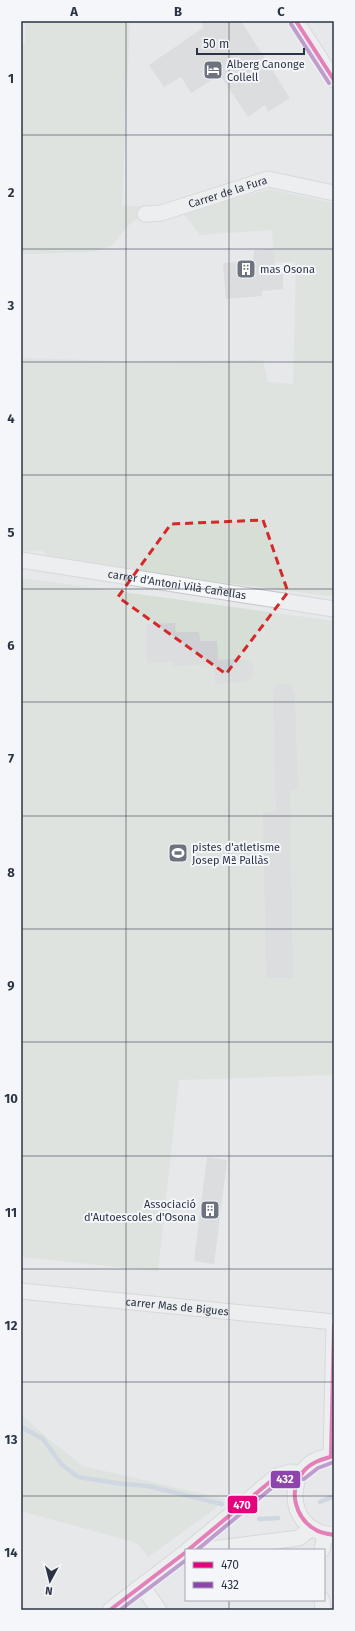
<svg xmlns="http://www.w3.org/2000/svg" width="355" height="1631" viewBox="0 0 355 1631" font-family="'Fira Sans',sans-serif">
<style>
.green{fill:#d6ded6}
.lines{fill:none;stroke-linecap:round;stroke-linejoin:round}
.stream{stroke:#b4c4d5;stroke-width:4.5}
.building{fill:#ced0d3}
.minor-casing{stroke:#c4c6c8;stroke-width:17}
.minor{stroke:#f5f6f7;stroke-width:15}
.bus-1-casing{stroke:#f4f6f9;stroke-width:7}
.bus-2-casing{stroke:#f4f6f9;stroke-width:7}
.bus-1{stroke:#e5007d;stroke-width:4}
.bus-2{stroke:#8e44ad;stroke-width:4}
.marked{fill:none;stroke:#d62828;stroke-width:3;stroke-dasharray:8 5;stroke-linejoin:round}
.grid{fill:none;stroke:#2b3445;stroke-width:1;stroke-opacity:0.55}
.labels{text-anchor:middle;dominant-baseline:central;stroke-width:4;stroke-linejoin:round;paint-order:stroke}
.poi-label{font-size:11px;fill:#2b3445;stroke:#f4f6f9;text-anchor:start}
.street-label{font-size:11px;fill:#2b3445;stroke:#f4f6f9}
.line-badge{stroke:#f4f6f9;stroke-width:1.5}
.badge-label{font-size:11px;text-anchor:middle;font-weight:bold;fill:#fff}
.neatline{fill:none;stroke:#2b3445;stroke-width:1.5}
.grid-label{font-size:13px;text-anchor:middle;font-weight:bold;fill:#2b3445}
</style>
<rect width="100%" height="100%" fill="#e6e8ea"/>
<g class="green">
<path d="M 25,21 L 130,21 L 122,205 L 153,208 L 130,224 L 111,246 L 93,252 L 21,254 L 21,48 L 25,42 Z"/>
<path d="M 269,189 L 334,203 L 334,596 L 312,594 L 62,562 L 49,557 L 41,550 L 21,552 L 21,358 L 121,361 L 263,360 L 268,382 L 293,384 L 296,262 L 274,262 L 272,230 L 200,235 L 184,214 Z"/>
<path d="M 21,578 L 334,621 L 334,1075 L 179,1080 L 158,1271 L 21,1257 Z"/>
<path d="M 21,1416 L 26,1419 L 52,1442 L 83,1466 L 225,1499 L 212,1511 L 148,1557 L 137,1543 L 21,1511 Z"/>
</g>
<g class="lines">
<g class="stream">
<path d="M 21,1427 L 43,1439 L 62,1465 L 78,1477 L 123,1484 L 148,1486 L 222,1504"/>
<path d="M 320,1502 L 334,1496"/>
<path d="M 259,1519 L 278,1518"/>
</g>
</g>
<g class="building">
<path d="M 202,21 L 241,21 L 290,98 L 268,112 L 265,105 L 248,117 L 220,75 L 191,93 L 181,77 L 164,87 L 149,65 L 203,28 Z"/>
<path d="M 273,249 L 276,275 L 283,274 L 283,289 L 262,291 L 262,296 L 226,299 L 223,263 L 253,261 L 254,250 Z"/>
<path d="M 175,623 L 176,632 L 199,632 L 200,641 L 217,641 L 218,660 L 243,659 L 249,661 L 253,667 L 252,677 L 250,679 L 244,682 L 215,684 L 214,664 L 173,666 L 173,662 L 147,663 L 146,624 Z"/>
<path d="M 282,683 L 291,685 L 295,694 L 298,790 L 290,790 L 290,798 L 293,978 L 266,978 L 263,812 L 276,811 L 273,694 L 275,688 Z"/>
<path d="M 207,1157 L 227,1160 L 214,1264 L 194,1261 Z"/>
</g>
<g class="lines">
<g class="minor-casing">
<g id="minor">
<path d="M 296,21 L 334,80"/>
<path id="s1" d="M 145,214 L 161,213 L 268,179 L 334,193"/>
<path id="s2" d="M 21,560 L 334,609"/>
<path id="s3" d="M 21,1291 L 334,1322"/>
<path d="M 331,1457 L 334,1326"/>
<path d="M 334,1457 C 284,1455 280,1532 334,1535"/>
<path d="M 188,1550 L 277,1476 L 290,1472 L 302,1473"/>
<path d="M 203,1550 L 299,1538 L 311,1528"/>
<path d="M 322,1550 L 325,1534"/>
<path d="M 142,1586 L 159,1610"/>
<path d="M 322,1600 L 323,1610"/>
<path d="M 110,1610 L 186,1552"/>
</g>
</g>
<use href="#minor" class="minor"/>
<g class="bus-1-casing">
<g id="bus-1">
<path d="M 296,21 L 334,80"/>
<path d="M 330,1457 C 320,1460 310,1463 303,1472 C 287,1491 296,1519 316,1530 C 321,1533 328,1534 334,1535"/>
<path d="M 331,1457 L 334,1326"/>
<path d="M 188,1550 L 277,1476 L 290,1472 L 302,1473"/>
<path d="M 110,1610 L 186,1552"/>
</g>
</g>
<g class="bus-2-casing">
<g id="bus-2">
<path d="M 291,24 L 329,83"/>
<path d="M 197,1550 L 280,1481 L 291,1478 L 304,1479 L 318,1468 L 334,1462"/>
<path d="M 120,1610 L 186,1560"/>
</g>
</g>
<use href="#bus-1" class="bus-1"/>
<use href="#bus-2" class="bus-2"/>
</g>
<path d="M0 0H355V1631H0ZM 263,520 L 288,592 L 226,674 L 118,597 L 171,524 Z" fill="#e6e8ea" fill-opacity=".55" fill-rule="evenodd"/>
<path class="marked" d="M 263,520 L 288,592 L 226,674 L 118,597 L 171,524 Z"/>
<path class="grid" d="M 126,21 L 126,1610M 229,21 L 229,1550M 21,135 L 334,135M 21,249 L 334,249M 21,362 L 334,362M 21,475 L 334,475M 21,589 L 334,589M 21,702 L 334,702M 21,816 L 334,816M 21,929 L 334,929M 21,1042 L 334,1042M 21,1156 L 334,1156M 21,1269 L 334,1269M 21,1382 L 334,1382M 21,1496 L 334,1496M 229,1600 L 229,1610"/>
<defs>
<g id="hotel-square" transform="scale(1)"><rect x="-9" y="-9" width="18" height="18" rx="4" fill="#6c737f" stroke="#f4f6f9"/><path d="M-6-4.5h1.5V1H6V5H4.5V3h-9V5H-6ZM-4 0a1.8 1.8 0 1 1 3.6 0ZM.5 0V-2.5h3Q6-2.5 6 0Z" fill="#fff"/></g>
<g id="building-square" transform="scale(1)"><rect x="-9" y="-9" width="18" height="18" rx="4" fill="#6c737f" stroke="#f4f6f9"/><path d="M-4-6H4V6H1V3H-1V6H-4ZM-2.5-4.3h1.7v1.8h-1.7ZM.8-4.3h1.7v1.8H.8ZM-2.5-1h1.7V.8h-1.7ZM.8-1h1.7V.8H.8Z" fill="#fff"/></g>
<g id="stadium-square" transform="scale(1)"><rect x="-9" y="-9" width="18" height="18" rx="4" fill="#6c737f" stroke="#f4f6f9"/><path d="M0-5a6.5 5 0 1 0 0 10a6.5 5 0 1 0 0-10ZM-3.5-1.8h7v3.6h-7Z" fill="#fff"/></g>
</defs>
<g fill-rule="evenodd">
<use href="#hotel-square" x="213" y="70"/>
<use href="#building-square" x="246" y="269"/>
<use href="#stadium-square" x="178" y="853"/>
<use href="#building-square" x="210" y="1210"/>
</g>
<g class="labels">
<g class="poi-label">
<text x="227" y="64">Alberg Canonge<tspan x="227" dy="13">Collell</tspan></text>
<text x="260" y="269">mas Osona</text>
<text x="192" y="847">pistes d'atletisme<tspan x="192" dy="13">Josep Mª Pallàs</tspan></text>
<text x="196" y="1204" text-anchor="end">Associació<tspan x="196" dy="13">d'Autoescoles d'Osona</tspan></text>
</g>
<g class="street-label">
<text stroke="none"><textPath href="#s1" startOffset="86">Carrer de la Fura</textPath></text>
<text stroke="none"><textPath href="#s2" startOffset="158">carrer d'Antoni Vilà Cañellas</textPath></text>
<text stroke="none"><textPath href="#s3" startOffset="157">carrer Mas de Bigues</textPath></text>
</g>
</g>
<g class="line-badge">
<rect x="270" y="1470" width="31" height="19" rx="4" fill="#8e44ad"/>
<rect x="227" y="1495" width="31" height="19" rx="4" fill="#e5007d"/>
</g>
<g class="badge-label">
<text x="285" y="1483">432</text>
<text x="242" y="1509">470</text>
</g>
<rect width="355" height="1631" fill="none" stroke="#f4f6f9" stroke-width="44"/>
<rect x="185" y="1549" width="140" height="52" fill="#f4f6f9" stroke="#a4a8b1"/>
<rect x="193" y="1562" width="20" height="6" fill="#e5007d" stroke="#a4a8b1"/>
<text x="221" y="1569" font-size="12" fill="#2b3445">470</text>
<rect x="193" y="1582" width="20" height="6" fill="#8e44ad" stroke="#a4a8b1"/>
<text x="221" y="1589" font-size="12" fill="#2b3445">432</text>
<g transform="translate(50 1581) rotate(187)" stroke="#f4f6f9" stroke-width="3" paint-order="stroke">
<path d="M0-3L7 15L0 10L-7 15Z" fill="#2b3445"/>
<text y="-6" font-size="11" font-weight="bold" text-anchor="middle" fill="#2b3445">N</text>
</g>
<path d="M197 48v6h107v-6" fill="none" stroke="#2b3445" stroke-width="2"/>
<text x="203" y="48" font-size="12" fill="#2b3445" stroke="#f4f6f9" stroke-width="3" paint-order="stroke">50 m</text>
<rect x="22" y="22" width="311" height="1587" class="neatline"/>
<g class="grid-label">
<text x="74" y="16">A</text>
<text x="178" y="16">B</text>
<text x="281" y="16">C</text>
<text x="11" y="83">1</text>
<text x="11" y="197">2</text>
<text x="11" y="310">3</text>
<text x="11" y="423">4</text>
<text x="11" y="537">5</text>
<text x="11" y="650">6</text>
<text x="11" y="763">7</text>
<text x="11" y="877">8</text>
<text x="11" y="990">9</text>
<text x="11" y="1103">10</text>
<text x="11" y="1217">11</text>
<text x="11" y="1330">12</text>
<text x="11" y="1444">13</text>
<text x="11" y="1557">14</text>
</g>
</svg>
